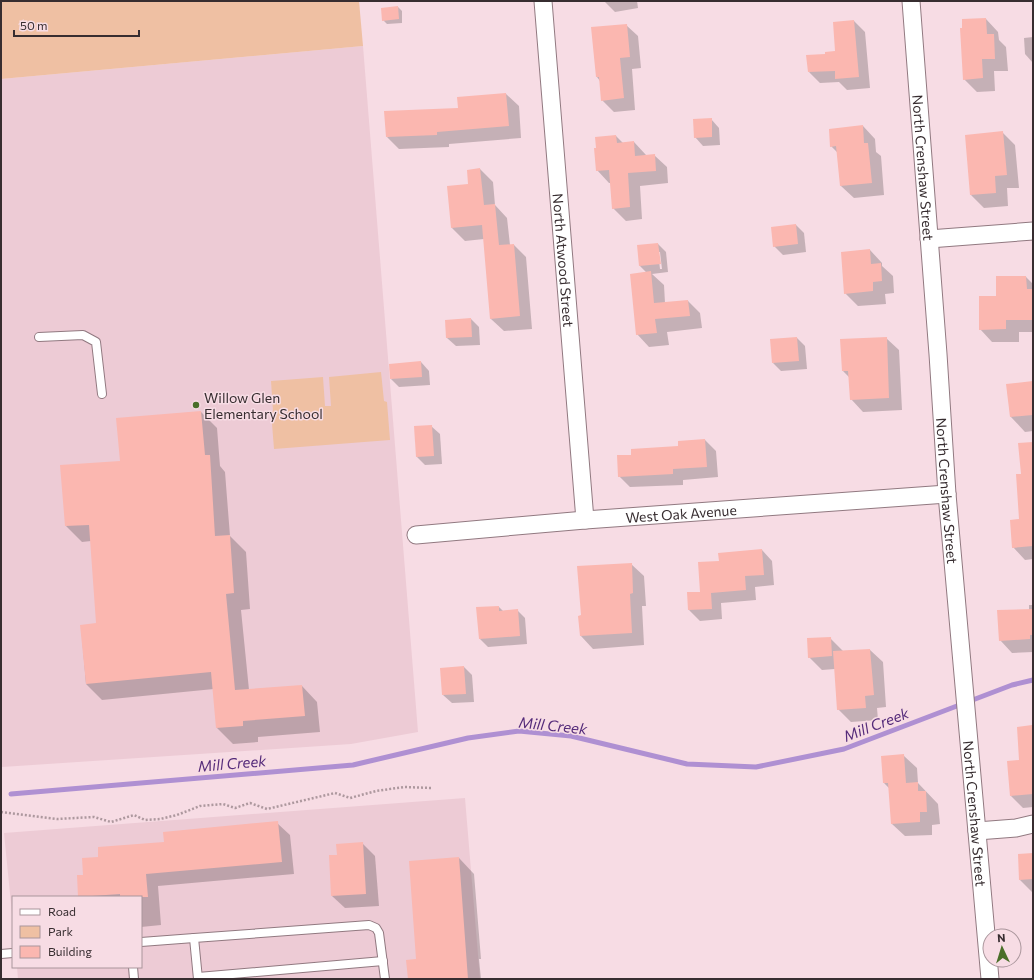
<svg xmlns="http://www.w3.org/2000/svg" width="1034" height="980" viewBox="0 0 1034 980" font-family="Commissioner,sans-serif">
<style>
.built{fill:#edcbd5}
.green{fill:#efc0a3}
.shadow{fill:#0003;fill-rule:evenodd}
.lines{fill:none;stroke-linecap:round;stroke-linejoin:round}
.stream{stroke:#af90d2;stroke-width:5}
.building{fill:#fbb7b0}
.service-casing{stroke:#917980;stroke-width:10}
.minor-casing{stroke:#917980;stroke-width:19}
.path{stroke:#ad989e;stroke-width:2.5;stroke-dasharray:2 2;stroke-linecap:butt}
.service{stroke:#fff;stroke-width:8}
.minor{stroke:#fff;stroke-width:17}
.poi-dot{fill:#4a6f29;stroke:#f7dce4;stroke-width:1.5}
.labels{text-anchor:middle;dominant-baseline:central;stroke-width:3;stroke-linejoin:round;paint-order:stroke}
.street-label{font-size:14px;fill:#372d30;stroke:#f7dce4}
.poi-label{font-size:14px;fill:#372d30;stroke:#f7dce4;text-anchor:start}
.water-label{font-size:15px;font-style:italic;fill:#552b7a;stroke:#f7dce4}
</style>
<rect width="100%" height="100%" fill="#f7dce4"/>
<g class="built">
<path d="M 363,46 L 418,732 L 351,744 L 2,767 L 1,754 L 1,79 Z"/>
<path d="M 465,798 L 480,979 L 18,979 L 17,967 L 141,967 L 141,897 L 13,897 L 13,924 L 4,833 Z"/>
</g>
<g class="green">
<path d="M 1,1 L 359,1 L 363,46 L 1,79 Z"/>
<path d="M 381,372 L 384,401 L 387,402 L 390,440 L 274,449 L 271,411 L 273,411 L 271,381 L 323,377 L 325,406 L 331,406 L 329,377 Z"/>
</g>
<g class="shadow">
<path d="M 604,1 L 637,1 L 638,8 L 615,12 Z"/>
<path d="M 398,7 L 402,11 L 402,23 L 387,24 L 383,20 Z"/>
<path d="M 986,19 L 998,32 L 999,40 L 1006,47 L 1008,71 L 994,71 L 995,91 L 977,92 L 964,79 Z"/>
<path d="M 854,21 L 865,32 L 870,88 L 847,90 L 839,82 L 820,83 L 809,72 L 826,55 L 836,52 Z"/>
<path d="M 626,25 L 638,36 L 641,68 L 632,69 L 635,110 L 614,112 L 602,100 L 600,81 L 597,77 Z"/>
<path d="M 1033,37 L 1033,63 L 1025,54 L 1024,38 Z"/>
<path d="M 506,94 L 519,106 L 521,138 L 449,144 L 449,147 L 399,149 L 387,137 L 459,109 Z"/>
<path d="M 711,119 L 719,128 L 720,145 L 703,146 L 695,137 Z"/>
<path d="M 863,126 L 875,139 L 876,152 L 881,156 L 884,195 L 854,198 L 841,186 L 838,153 L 831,146 Z"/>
<path d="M 1002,132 L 1015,145 L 1019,188 L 1007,188 L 1008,206 L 984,208 L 971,195 L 966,136 Z"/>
<path d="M 616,136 L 623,143 L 634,142 L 646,155 L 654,155 L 667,167 L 668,183 L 640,186 L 642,219 L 626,221 L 613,208 L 611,183 L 609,183 L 597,170 Z"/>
<path d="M 480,169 L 493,182 L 495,205 L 507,218 L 510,245 L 514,245 L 526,257 L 532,329 L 504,331 L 491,319 L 484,239 L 465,241 L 452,228 L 448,187 L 469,185 Z"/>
<path d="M 796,225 L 804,233 L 806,252 L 783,255 L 774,246 Z"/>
<path d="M 658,244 L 666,252 L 668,272 L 652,274 L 664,285 L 665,303 L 688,301 L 700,313 L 702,328 L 667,332 L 669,345 L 649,347 L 637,334 L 647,273 L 640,266 L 638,246 ZM 658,252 L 660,252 L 662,269 L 660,269 Z"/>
<path d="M 870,250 L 882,263 L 882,266 L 893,276 L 894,293 L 885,294 L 886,304 L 858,306 L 845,293 Z"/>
<path d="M 1026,277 L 1033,284 L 1033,332 L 1019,332 L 1019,342 L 992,342 L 980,329 L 997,297 Z"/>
<path d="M 471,319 L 479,327 L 480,345 L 456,346 L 447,338 L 446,321 Z"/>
<path d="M 797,338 L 805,346 L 807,369 L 781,371 L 773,363 Z"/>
<path d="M 886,338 L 899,350 L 902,410 L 863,412 L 851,399 L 850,378 L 843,371 Z"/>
<path d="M 421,362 L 429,371 L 430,385 L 399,387 L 391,379 Z"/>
<path d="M 1033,382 L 1033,431 L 1025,432 L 1011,417 L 1007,385 Z"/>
<path d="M 201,412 L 217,428 L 220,466 L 225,472 L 230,536 L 246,552 L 250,609 L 241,610 L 249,690 L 302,686 L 317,702 L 320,732 L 258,737 L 258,742 L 233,744 L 217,728 L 214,689 L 102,700 L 86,684 L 81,626 L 97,624 L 91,541 L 82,542 L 66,526 L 121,462 Z"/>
<path d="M 431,426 L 440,434 L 442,464 L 425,465 L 417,457 Z"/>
<path d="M 705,440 L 716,451 L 718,477 L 683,480 L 683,485 L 630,487 L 619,476 L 632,456 L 679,447 Z"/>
<path d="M 1033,449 L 1033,559 L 1025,560 L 1013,547 L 1020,520 L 1022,475 Z"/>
<path d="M 762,550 L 772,561 L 774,585 L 755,587 L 756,600 L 721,603 L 722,619 L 700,621 L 689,610 L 688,593 L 701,592 L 720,562 Z"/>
<path d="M 631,564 L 644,576 L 646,606 L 642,606 L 644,645 L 593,649 L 581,636 L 579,617 L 582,616 Z"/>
<path d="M 1029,605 L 1033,605 L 1033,652 L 1012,653 L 1000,640 L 1029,610 Z"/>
<path d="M 499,607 L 503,611 L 517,610 L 525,618 L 527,644 L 488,647 L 480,639 Z"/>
<path d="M 830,638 L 843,651 L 870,650 L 883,662 L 886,707 L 877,708 L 878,720 L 851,722 L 838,709 L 835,669 L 822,670 L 809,657 Z"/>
<path d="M 464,667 L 472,675 L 474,702 L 452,703 L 443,695 Z"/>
<path d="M 1031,727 L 1033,728 L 1033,807 L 1023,808 L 1011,796 Z"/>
<path d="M 904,756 L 917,768 L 918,783 L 938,804 L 940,824 L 932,825 L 932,835 L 905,836 L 892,824 L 890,789 L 884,783 Z"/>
<path d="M 277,823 L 290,835 L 294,874 L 158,886 L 161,925 L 141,927 L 141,897 L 79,896 L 84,876 L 99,858 L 165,843 Z"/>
<path d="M 362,843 L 375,856 L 379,906 L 345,908 L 332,896 L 338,856 Z"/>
<path d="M 1033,854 L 1033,892 L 1032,892 L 1020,880 Z"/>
<path d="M 459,858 L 474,874 L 481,959 L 479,959 L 481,979 L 409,979 Z"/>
</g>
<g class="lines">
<path class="stream" d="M 11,794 L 353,765 L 468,738 L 519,731 L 571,736 L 687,764 L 756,767 L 844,749 L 1012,685 L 1033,680"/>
</g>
<g class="building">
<path d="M 398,6 L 399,19 L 382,21 L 381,8 Z"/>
<path d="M 986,18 L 987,34 L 994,34 L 995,59 L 982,59 L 983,78 L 963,80 L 960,28 L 962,28 L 962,19 Z"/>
<path d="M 854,20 L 859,77 L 835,79 L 835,71 L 808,72 L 806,55 L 825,54 L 825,52 L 835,51 L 833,22 Z"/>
<path d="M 627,24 L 630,57 L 620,58 L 624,98 L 601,101 L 599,77 L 596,77 L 591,27 Z"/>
<path d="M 506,93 L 509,126 L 437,132 L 437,135 L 386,137 L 384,111 L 458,108 L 457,97 Z"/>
<path d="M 712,118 L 712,137 L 694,138 L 693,119 Z"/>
<path d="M 863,125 L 864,143 L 868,143 L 872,183 L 840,186 L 836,146 L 830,147 L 829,129 Z"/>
<path d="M 1003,131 L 1007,175 L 995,176 L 996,193 L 970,195 L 965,135 Z"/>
<path d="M 616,135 L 617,143 L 634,141 L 635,156 L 655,154 L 656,171 L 628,173 L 630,207 L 612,209 L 609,170 L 596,171 L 594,148 L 596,148 L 595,137 Z"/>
<path d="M 480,168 L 484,205 L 495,204 L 499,245 L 514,244 L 520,316 L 490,319 L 482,225 L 451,228 L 447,186 L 468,184 L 467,170 Z"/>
<path d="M 796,224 L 798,244 L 773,247 L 771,227 Z"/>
<path d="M 658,243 L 661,264 L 639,266 L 637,245 Z"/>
<path d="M 870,249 L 871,264 L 881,263 L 882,281 L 873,282 L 873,291 L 844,294 L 841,252 Z"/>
<path d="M 651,271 L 654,303 L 688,300 L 690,316 L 655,319 L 657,333 L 636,335 L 630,274 Z"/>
<path d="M 996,276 L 1026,276 L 1027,289 L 1033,289 L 1033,320 L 1006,320 L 1006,329 L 979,330 L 979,296 L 996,296 Z"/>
<path d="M 471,318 L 472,337 L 446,338 L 445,320 Z"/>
<path d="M 797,337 L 799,361 L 772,363 L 770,339 Z"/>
<path d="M 887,337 L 889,398 L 850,400 L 848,371 L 842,371 L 840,339 Z"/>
<path d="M 421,361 L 422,377 L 390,379 L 389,364 Z"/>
<path d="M 1033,381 L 1033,415 L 1010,417 L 1006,384 Z"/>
<path d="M 201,411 L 205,455 L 210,455 L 215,536 L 230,535 L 234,593 L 226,594 L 235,690 L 302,685 L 305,716 L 243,721 L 243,726 L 216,728 L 211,672 L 86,684 L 80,625 L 96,623 L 89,525 L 65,526 L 60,465 L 120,461 L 116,418 Z"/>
<path d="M 432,425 L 434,456 L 416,457 L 414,426 Z"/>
<path d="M 705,439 L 707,467 L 673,469 L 673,474 L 618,477 L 617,455 L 631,455 L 631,449 L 678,446 L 678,441 Z"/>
<path d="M 1033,442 L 1033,546 L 1012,548 L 1010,520 L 1019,519 L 1016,474 L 1021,474 L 1018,443 Z"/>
<path d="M 762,549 L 764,575 L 745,576 L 746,590 L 711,593 L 712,609 L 688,610 L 687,592 L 700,592 L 698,562 L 719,561 L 718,553 Z"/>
<path d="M 632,563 L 633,593 L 630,594 L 632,633 L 580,636 L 578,616 L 581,615 L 577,566 Z"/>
<path d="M 499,606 L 499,611 L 518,609 L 520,636 L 479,639 L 476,607 Z"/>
<path d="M 1033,609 L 1033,635 L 1030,635 L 1030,639 L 999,641 L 997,610 Z"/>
<path d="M 831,637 L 832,656 L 808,658 L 807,638 Z"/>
<path d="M 870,649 L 874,695 L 865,696 L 866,708 L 837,710 L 833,651 Z"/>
<path d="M 464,666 L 466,694 L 442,695 L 440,668 Z"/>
<path d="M 1032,725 L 1033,741 L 1033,794 L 1010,796 L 1007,761 L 1019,760 L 1017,727 Z"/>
<path d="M 904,754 L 906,783 L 918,782 L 918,791 L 926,791 L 927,812 L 920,812 L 920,822 L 891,824 L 888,783 L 883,783 L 881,756 Z"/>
<path d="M 278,821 L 282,862 L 146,874 L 148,897 L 120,897 L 120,894 L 78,897 L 77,875 L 83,875 L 82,858 L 98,857 L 98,847 L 164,842 L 163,832 Z"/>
<path d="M 363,842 L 366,894 L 331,896 L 329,855 L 337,855 L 336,844 Z"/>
<path d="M 1033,853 L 1033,879 L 1019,880 L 1018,854 Z"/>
<path d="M 459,857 L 468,979 L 408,979 L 406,960 L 416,959 L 409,861 Z"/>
</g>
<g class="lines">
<g class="service-casing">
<g id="service">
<path d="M 39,337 L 83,335 L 96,342 L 102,394"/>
<path d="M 141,942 L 194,938"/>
<path d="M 1,954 L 13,953"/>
<path d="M 133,967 L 134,979"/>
<path d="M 198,977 L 383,961"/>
<path d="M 198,979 L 194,938 L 369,925 L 376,928 L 379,933 L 385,979"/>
</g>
</g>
<g class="minor-casing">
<g id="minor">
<path id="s1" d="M 543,1 L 585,520"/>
<path id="s2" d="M 911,1 L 938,354 L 947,494 L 990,979"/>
<path d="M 929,239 L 1033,231"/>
<path id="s3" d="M 416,535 L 585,520 L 947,494"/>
<path d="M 977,831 L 1016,828 L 1033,824"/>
</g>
</g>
<path class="path" d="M 1,812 L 57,819 L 94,817 L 111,822 L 134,815 L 145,820 L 160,819 L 177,815 L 200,806 L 223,804 L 235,808 L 250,803 L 267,809 L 335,793 L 350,798 L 376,791 L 404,787 L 432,788"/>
<use href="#service" class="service"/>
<use href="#minor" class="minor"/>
</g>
<circle class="poi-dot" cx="196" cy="405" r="4"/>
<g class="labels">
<g class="street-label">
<text stroke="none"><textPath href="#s2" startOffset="167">North Crenshaw Street</textPath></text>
<text stroke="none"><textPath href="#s1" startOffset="260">North Atwood Street</textPath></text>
<text stroke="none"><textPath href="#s2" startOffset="491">North Crenshaw Street</textPath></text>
<text stroke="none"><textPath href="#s3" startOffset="266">West Oak Avenue</textPath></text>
<text stroke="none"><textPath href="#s2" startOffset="815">North Crenshaw Street</textPath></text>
</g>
<g class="poi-label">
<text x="204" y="397">Willow Glen<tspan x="204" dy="16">Elementary School</tspan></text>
</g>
<g class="water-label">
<text transform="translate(876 724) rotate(-21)">Mill Creek</text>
<text transform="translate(553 725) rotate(6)">Mill Creek</text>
<text transform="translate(232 763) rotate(-5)">Mill Creek</text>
</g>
</g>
<rect width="1034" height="980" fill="none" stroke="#372d30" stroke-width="4"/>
<rect x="12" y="896" width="130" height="72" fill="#f7dce4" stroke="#aa969c"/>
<rect x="20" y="909" width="20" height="6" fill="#ffffff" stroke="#aa969c"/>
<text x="48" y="916" font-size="12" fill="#372d30">Road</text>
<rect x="20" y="926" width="20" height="12" fill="#efc0a3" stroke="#aa969c"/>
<text x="48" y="936" font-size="12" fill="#372d30">Park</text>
<rect x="20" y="946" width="20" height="12" fill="#fbb7b0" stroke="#aa969c"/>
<text x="48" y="956" font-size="12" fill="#372d30">Building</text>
<g transform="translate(1002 948) rotate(356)"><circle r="19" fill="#f7dce4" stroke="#aa969c"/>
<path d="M0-3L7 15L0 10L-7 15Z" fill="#4a6f29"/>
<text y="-6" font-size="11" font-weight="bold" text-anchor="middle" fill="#372d30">N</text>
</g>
<path d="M14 30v6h125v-6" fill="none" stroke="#372d30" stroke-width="2"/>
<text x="20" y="30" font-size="12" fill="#372d30" stroke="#f7dce4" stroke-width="3" paint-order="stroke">50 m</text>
</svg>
